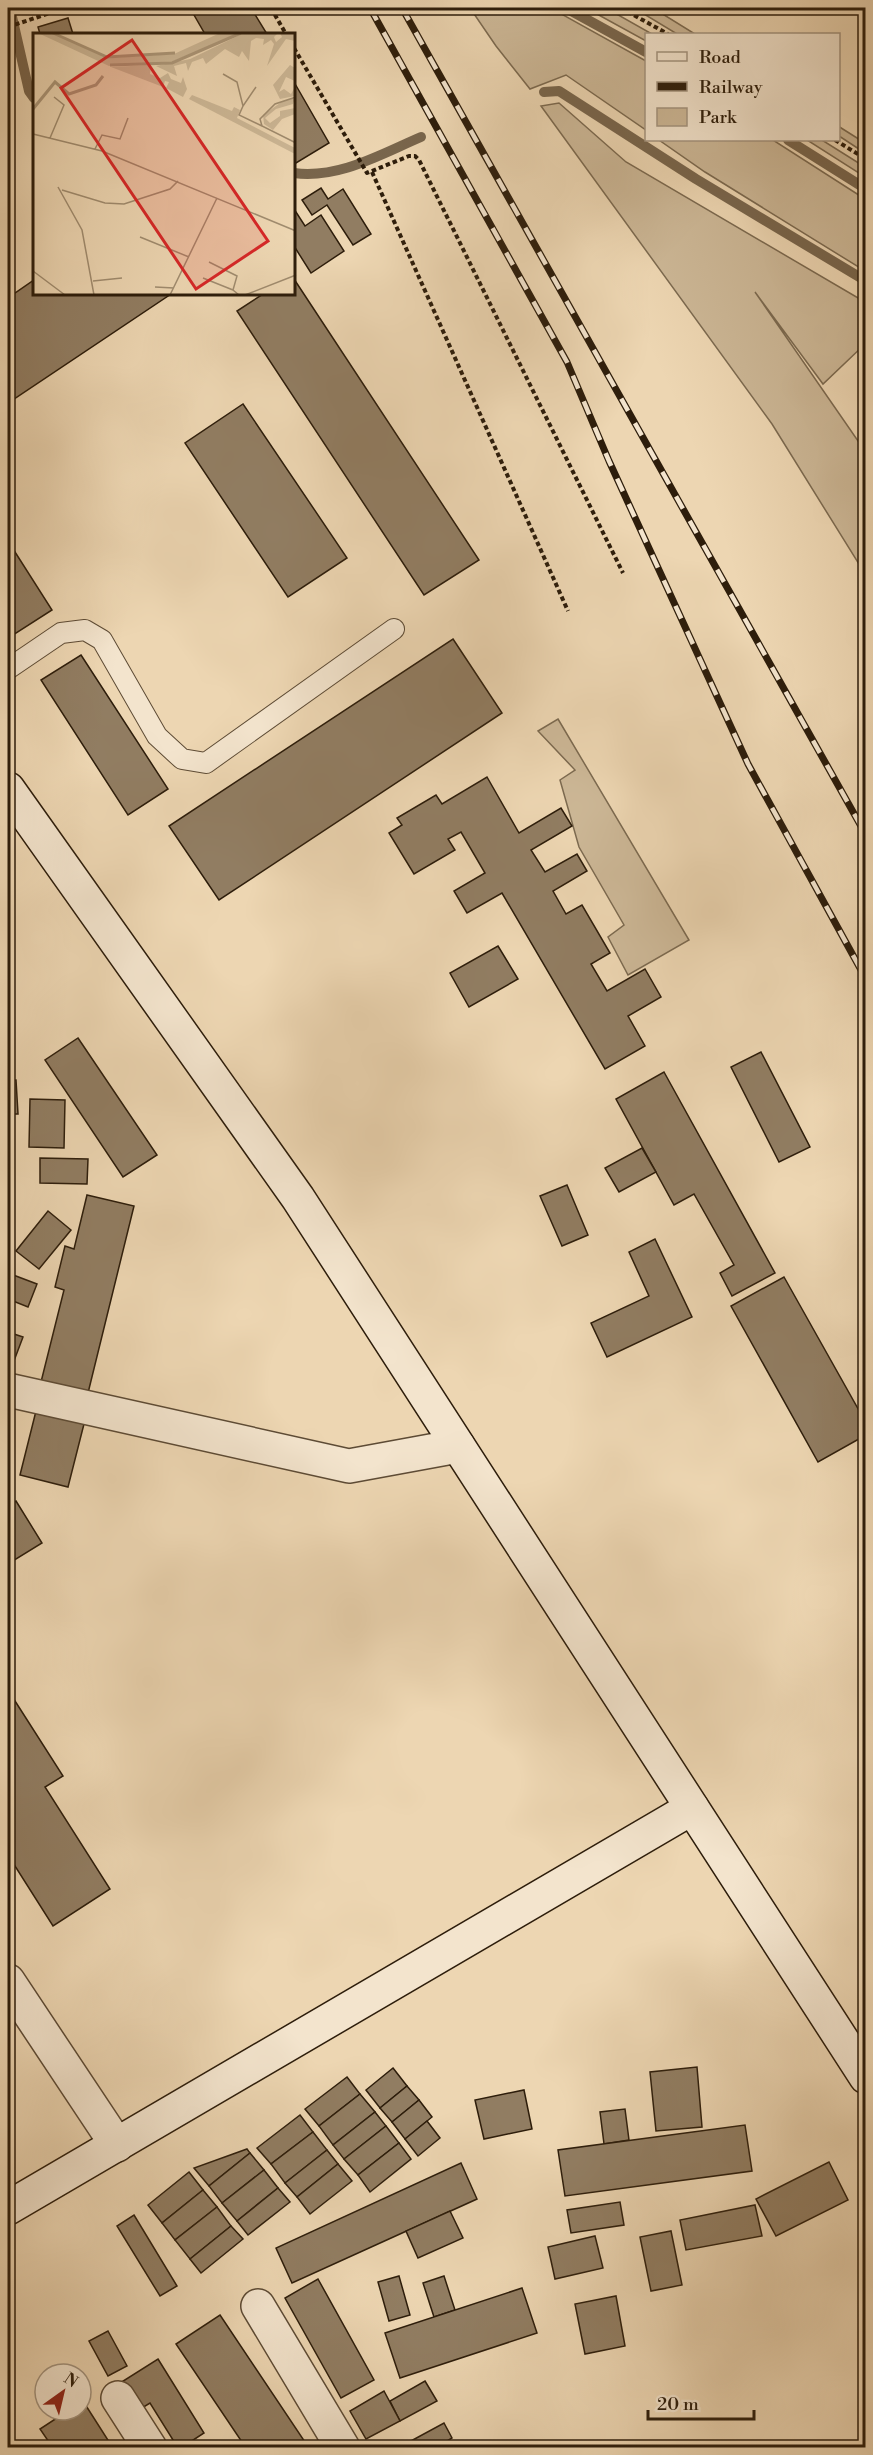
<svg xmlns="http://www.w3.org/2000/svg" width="873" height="2455" viewBox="0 0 873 2455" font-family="'Libre Bodoni',serif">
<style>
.green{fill:#ccb796;stroke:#7c6a50;stroke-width:1.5}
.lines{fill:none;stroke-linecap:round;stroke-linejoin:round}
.stream{stroke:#79664d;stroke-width:10}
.building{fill:#917d62;stroke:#2d1d0b;stroke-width:1.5}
.lane-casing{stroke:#5d4b35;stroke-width:22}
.street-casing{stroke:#5d4b35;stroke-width:36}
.secondary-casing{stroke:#2d1d0b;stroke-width:36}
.path{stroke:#2d1d0b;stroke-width:4;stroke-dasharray:4.5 3;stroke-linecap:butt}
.lane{stroke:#f3e4cd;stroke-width:20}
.street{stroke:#f3e4cd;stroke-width:33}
.secondary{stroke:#f3e4cd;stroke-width:33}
.rail-casing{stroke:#2d1d0b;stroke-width:7}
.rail{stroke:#f3e4cd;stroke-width:4.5;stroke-dasharray:14;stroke-linecap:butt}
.inset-river{fill:none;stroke:#ac9779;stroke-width:3}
.inset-road{fill:none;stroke:#a08c6f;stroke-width:1.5}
.view{fill:#d62828;fill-opacity:0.15;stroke:#d62828;stroke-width:3}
.inset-edge{fill:none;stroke:#2d1d0b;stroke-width:3}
</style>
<rect width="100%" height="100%" fill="#edd6b2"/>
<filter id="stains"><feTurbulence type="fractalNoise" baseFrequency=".00333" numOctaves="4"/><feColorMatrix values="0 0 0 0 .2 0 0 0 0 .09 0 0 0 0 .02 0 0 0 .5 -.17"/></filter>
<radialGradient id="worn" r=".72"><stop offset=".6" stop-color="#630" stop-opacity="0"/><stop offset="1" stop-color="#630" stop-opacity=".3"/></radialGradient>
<g class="green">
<path d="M 470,8 L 555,8 L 563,15 L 646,61 L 646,130 L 566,75 L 530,89 L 496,46 Z"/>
<path d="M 586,8 L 606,8 L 652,34 L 646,34 L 646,41 Z"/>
<path d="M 634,8 L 653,8 L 695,34 L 677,34 Z"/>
<path d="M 559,103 L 626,162 L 865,302 L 865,344 L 823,384 L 755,292 L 865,451 L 866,566 L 862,569 L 772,424 L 541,106 Z"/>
<path d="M 838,126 L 865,143 L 865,153 L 839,136 Z"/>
<path d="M 659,140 L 773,140 L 865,199 L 865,271 L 705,172 Z"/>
<path d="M 807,140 L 822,140 L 865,167 L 865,177 Z"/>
<path d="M 558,719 L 689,940 L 628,975 L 608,937 L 624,925 L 579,847 L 560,780 L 575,770 L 538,731 Z"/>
</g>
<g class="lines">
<g class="stream">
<path d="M 10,8 L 29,91 L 34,98"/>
<path d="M 566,8 L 646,52"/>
<path d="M 544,92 L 559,91 L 696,179 L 866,281"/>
<path d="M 788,140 L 866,189"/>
<path d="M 294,173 C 339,179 381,154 421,137"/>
</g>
</g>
<g class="building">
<path d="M 190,8 L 251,8 L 267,34 L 205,34 Z"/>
<path d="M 68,18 L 73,34 L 40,34 L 38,27 Z"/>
<path d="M 294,82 L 329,143 L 296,163 L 294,160 Z"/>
<path d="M 321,188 L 328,199 L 343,189 L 371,234 L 353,245 L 327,205 L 312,215 L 302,200 Z"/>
<path d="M 294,209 L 305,226 L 321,215 L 344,251 L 311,273 L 294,246 Z"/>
<path d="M 294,279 L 479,560 L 424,595 L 237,311 L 263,294 L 294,294 Z"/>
<path d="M 34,280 L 34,294 L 171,294 L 8,403 L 8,298 Z"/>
<path d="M 243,404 L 347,558 L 288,597 L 185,443 Z"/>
<path d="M 8,541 L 52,610 L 10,637 L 8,632 Z"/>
<path d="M 453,639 L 502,713 L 219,900 L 169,826 Z"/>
<path d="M 81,655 L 168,789 L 128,815 L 41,680 Z"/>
<path d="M 487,777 L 519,833 L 561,808 L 572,826 L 531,850 L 545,872 L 577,854 L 587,871 L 553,891 L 566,914 L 582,905 L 610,953 L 591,964 L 607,991 L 645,969 L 661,997 L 628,1016 L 645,1046 L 605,1069 L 502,893 L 467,913 L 454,891 L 485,873 L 461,832 L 448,839 L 455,850 L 414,874 L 389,833 L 402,825 L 397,818 L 436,795 L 442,804 Z"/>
<path d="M 498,946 L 518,979 L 469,1007 L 450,973 Z"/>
<path d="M 78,1038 L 157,1155 L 123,1177 L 45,1060 Z"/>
<path d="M 761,1052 L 810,1147 L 779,1162 L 731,1067 Z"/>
<path d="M 664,1072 L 775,1273 L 732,1296 L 720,1273 L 734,1265 L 694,1194 L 674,1205 L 616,1099 Z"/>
<path d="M 16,1080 L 18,1114 L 8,1114 L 8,1081 Z"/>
<path d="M 30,1099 L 65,1100 L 64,1148 L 29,1147 Z"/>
<path d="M 642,1148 L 656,1172 L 619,1192 L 605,1168 Z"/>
<path d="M 40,1158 L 88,1159 L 87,1184 L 40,1183 Z"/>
<path d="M 567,1185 L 588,1235 L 562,1246 L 540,1196 Z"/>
<path d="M 87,1195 L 134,1206 L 88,1393 L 41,1382 L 64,1290 L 55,1287 L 65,1246 L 74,1249 Z"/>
<path d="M 48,1211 L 71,1230 L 39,1269 L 16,1251 Z"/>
<path d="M 655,1239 L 692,1317 L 607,1357 L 591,1323 L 649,1296 L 629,1252 Z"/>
<path d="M 8,1273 L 37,1284 L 28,1307 L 8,1299 Z"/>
<path d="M 784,1277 L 866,1423 L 866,1435 L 818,1462 L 731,1306 Z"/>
<path d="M 8,1332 L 23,1337 L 9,1374 L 8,1374 Z"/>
<path d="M 37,1407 L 85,1420 L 68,1487 L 20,1475 Z"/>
<path d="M 16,1501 L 42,1543 L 8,1564 L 8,1506 Z"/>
<path d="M 8,1690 L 63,1776 L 45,1787 L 110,1889 L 53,1926 L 8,1855 L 8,1810 L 12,1806 L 8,1799 Z"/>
<path d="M 697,2067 L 702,2127 L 656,2131 L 650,2072 Z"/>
<path d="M 393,2068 L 407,2086 L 380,2108 L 366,2090 Z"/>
<path d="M 347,2077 L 360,2094 L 319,2126 L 305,2109 Z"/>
<path d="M 407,2086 L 419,2100 L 392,2122 L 380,2108 Z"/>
<path d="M 524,2090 L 532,2129 L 484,2139 L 475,2100 Z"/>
<path d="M 360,2094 L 375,2112 L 333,2145 L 319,2126 Z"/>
<path d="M 419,2100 L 432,2117 L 405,2139 L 392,2122 Z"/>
<path d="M 625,2109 L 629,2140 L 604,2144 L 600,2112 Z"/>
<path d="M 375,2112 L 386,2126 L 344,2159 L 333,2145 Z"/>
<path d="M 300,2115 L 313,2132 L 271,2164 L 257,2148 Z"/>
<path d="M 427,2121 L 440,2138 L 418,2156 L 405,2139 Z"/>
<path d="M 745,2125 L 752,2171 L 565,2196 L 558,2150 Z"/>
<path d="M 386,2126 L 399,2143 L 358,2175 L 344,2159 Z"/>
<path d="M 313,2132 L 327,2150 L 285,2183 L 271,2164 Z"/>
<path d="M 399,2143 L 411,2159 L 370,2192 L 358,2175 Z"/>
<path d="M 247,2149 L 250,2153 L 209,2186 L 194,2168 Z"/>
<path d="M 327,2150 L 338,2164 L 297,2197 L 285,2183 Z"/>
<path d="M 250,2153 L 264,2170 L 222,2203 L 209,2186 Z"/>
<path d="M 829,2162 L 848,2200 L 776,2236 L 756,2199 Z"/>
<path d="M 461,2163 L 477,2199 L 292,2283 L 276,2248 Z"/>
<path d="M 338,2164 L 352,2181 L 310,2214 L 297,2197 Z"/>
<path d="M 264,2170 L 278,2188 L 237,2221 L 222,2203 Z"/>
<path d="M 189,2172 L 203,2190 L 162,2223 L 148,2205 Z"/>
<path d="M 278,2188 L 290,2202 L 248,2235 L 237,2221 Z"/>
<path d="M 203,2190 L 217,2207 L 175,2240 L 162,2223 Z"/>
<path d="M 620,2202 L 624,2225 L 571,2233 L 567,2210 Z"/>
<path d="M 755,2205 L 762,2236 L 686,2250 L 680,2220 Z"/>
<path d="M 217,2207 L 231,2226 L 190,2259 L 175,2240 Z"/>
<path d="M 450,2211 L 463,2238 L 418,2258 L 406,2231 Z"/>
<path d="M 134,2215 L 177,2286 L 160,2296 L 117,2226 Z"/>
<path d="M 231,2226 L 243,2239 L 201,2273 L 190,2259 Z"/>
<path d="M 671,2231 L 682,2285 L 651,2291 L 640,2237 Z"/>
<path d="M 595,2236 L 603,2268 L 555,2279 L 548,2247 Z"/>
<path d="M 399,2276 L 410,2315 L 389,2321 L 378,2282 Z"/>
<path d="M 444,2276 L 455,2310 L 434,2317 L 423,2283 Z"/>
<path d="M 318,2279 L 374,2380 L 341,2398 L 285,2298 Z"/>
<path d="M 522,2288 L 537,2333 L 400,2378 L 385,2333 Z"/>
<path d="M 616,2296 L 625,2346 L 585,2354 L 575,2304 Z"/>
<path d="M 220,2315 L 309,2448 L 246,2448 L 176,2344 Z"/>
<path d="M 108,2331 L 127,2366 L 108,2376 L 89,2341 Z"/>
<path d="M 158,2359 L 204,2433 L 181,2448 L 178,2448 L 150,2403 L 137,2411 L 120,2383 Z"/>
<path d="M 425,2381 L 437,2401 L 400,2421 L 390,2401 Z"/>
<path d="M 384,2391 L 400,2421 L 366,2439 L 350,2411 Z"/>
<path d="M 83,2401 L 113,2448 L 53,2448 L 40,2429 L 69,2410 L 81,2410 Z"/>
<path d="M 444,2423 L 452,2438 L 436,2448 L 398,2448 Z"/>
</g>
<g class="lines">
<g class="lane-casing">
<path id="lane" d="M 8,669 L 61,633 L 85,630 L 102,640 L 157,736 L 182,759 L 206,763 L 394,629"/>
</g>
<g class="street-casing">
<g id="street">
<path d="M 8,1390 L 349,1466 L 458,1446"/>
<path d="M 8,1981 L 117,2145"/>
<path d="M 258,2306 L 343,2448"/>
<path d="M 118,2398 L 150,2448"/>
</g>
</g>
<g class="secondary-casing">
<g id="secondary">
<path d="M 8,789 L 298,1198 L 866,2077"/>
<path d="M 8,2208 L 692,1808"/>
</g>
</g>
<g class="path">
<path d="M 271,8 L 286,34"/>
<path d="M 621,8 L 668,34"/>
<path d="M 8,27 L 65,8"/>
<path d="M 294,48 L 367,173 L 409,156 L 415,156 L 419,160 L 623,573"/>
<path d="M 835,140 L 866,159"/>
<path d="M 372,172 L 568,611"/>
</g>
<use href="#lane" class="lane"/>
<use href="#street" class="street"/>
<use href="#secondary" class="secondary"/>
<g class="rail-casing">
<g id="rail">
<path d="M 370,8 L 567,362 L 609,461 L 748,764 L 866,979"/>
<path d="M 402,8 L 866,835"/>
</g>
</g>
<use href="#rail" class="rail"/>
</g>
<g transform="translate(33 33)">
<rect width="262" height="262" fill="#edd6b2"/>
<path d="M 5,0 L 18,0 L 75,25 L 141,21 L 187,0 L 208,0 L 138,29 L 76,33 ZM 211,0 L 245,0 L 241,4 L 243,9 L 249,4 L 247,0 L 258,0 L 262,2 L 262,8 L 253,6 L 234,33 L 241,11 L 238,7 L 230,12 L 231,6 L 223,5 L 218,8 L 216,28 L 209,18 L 206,24 L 192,16 L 173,31 L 170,25 L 159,29 L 155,38 L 153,30 L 141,33 L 144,43 L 123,33 L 157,26 ZM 118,32 L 117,41 L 127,45 L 135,40 L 138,46 L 148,50 L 150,44 L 154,56 L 150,64 L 133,55 L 136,49 L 132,48 L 130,54 L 78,34 ZM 257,32 L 262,35 L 262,48 L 253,44 L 246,59 L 251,56 L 258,61 L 262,54 L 262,63 L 247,66 L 240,52 ZM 159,62 L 199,78 L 201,74 L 207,77 L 204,85 L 262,115 L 262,121 L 156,66 ZM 262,65 L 260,71 L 243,76 L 232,85 L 237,90 L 247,83 L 247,78 L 262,75 L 262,81 L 249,86 L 240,97 L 231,91 L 230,82 L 250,68 Z" fill="#ccb796"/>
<path class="inset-river" d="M 20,0 L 74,24 L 142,20M 77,32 L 139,30 L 208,0M 0,76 L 22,49 L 36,61 L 63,52 L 70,43"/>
<path class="inset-road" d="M 190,41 L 204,49 L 210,73 L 206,82 L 229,93M 263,64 L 242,71 L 227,86 L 229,93 L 263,110M 210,73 L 223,54M 0,101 L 69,118 L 263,198M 17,105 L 31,72 L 21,64M 62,116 L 69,102 L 87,106 L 95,85M 25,154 L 49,197 L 61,262M 29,157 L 72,170 L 91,171 L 137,156 L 145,148M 107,204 L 156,224M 176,229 L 204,243 L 200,257 L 206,262M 0,238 L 32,262M 170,245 L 200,257M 60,248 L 89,245M 122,254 L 141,255M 137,262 L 184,165M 212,262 L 263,242"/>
<path class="view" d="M 99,7 L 235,208 L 163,256 L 28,55 Z"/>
<rect width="262" height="262" class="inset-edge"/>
</g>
<rect width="873" height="2455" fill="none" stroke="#edd6b2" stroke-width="30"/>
<rect x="9" y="9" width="855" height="2437" fill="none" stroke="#2d1d0b" stroke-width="3"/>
<rect x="15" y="15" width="843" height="2425" fill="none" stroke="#2d1d0b" stroke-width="1.5"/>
<rect x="645" y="33" width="195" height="108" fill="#f3e4cd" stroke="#a4947f" stroke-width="1.5"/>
<rect x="657" y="52" width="30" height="9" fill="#f3e4cd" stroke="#a4947f" stroke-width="1.5"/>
<text x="699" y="63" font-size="18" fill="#2d1d0b">Road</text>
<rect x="657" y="82" width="30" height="9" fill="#2d1d0b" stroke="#a4947f" stroke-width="1.5"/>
<text x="699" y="93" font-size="18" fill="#2d1d0b">Railway</text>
<rect x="657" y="108" width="30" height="18" fill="#ccb796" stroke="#a4947f" stroke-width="1.5"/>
<text x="699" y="123" font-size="18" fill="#2d1d0b">Park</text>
<g transform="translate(63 2392) rotate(34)"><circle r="28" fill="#f3e4cd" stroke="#a4947f" stroke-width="1.5"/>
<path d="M0-4.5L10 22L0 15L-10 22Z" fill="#8f2418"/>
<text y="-9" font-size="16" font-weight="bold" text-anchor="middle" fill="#2d1d0b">N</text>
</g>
<path d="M648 2410v9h106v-9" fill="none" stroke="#2d1d0b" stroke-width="3"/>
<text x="657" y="2410" font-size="18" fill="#2d1d0b" stroke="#f3e4cd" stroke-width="4.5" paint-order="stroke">20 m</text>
<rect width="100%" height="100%" filter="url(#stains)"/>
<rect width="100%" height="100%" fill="url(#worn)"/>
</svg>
